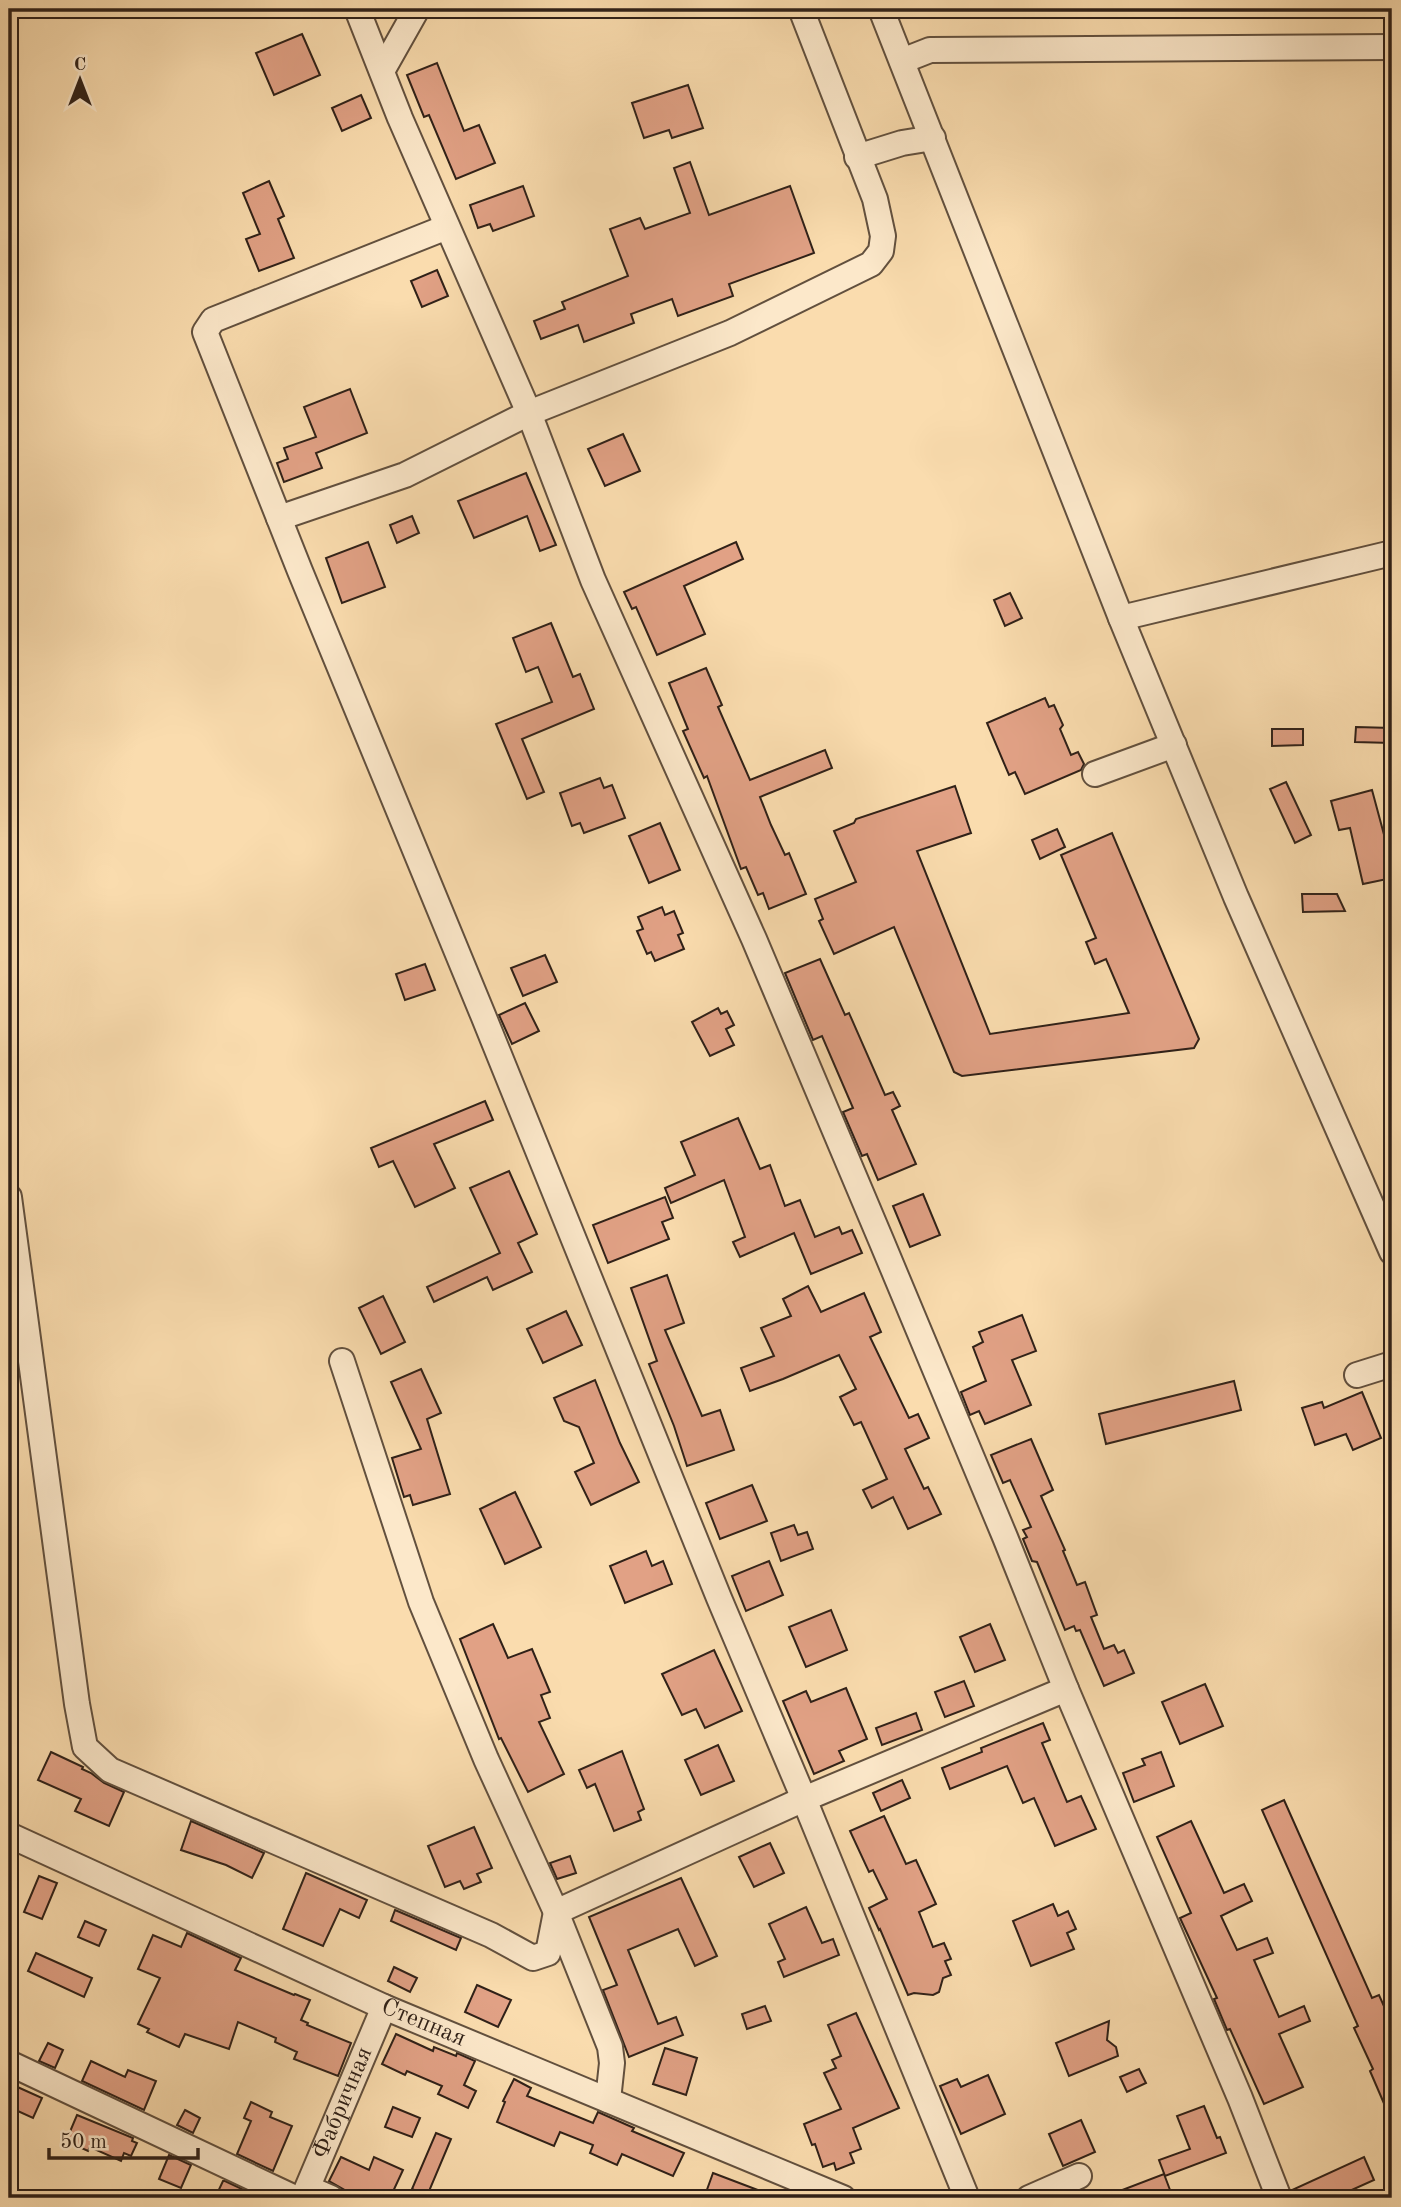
<svg xmlns="http://www.w3.org/2000/svg" width="1401" height="2207" viewBox="0 0 1401 2207" font-family="'Old Standard TT',serif">
<style>
.building{fill:#e1a185;stroke:#302118;stroke-width:2}
.lines{fill:none;stroke-linecap:round;stroke-linejoin:round}
.minor-casing{stroke:#62503e;stroke-width:28}
.minor{stroke:#fce8ca;stroke-width:24}
.labels{text-anchor:middle;dominant-baseline:central;stroke-width:5;stroke-linejoin:round;paint-order:stroke}
.street-label{font-size:24px;fill:#302118;stroke:#fce8ca}
</style>
<rect width="100%" height="100%" fill="#fadcae"/>
<filter id="stains"><feTurbulence type="fractalNoise" baseFrequency=".00286" numOctaves="4"/><feColorMatrix values="0 0 0 0 .2 0 0 0 0 .09 0 0 0 0 .02 0 0 0 .5 -.17"/></filter>
<radialGradient id="worn" r=".72"><stop offset=".6" stop-color="#630" stop-opacity="0"/><stop offset="1" stop-color="#630" stop-opacity=".3"/></radialGradient>
<g class="building">
<path d="M 302,34 L 320,75 L 274,95 L 256,53 Z"/>
<path d="M 437,63 L 464,131 L 479,125 L 495,163 L 456,179 L 429,115 L 424,117 L 407,75 Z"/>
<path d="M 688,85 L 703,128 L 672,138 L 669,130 L 644,138 L 632,103 Z"/>
<path d="M 361,95 L 371,118 L 342,131 L 332,108 Z"/>
<path d="M 690,162 L 709,215 L 790,186 L 814,253 L 729,284 L 733,296 L 678,316 L 672,299 L 631,314 L 634,323 L 584,342 L 578,325 L 541,339 L 534,321 L 565,309 L 562,302 L 628,276 L 610,229 L 640,218 L 645,229 L 690,213 L 674,168 Z"/>
<path d="M 269,181 L 284,216 L 278,219 L 294,258 L 259,271 L 246,239 L 260,234 L 243,193 Z"/>
<path d="M 523,186 L 534,216 L 493,231 L 490,224 L 478,228 L 470,205 Z"/>
<path d="M 437,270 L 448,296 L 422,307 L 411,281 Z"/>
<path d="M 350,389 L 367,433 L 316,453 L 322,468 L 284,482 L 277,463 L 288,459 L 284,448 L 316,437 L 304,407 Z"/>
<path d="M 623,434 L 640,471 L 605,486 L 588,449 Z"/>
<path d="M 526,473 L 556,545 L 540,551 L 527,516 L 474,538 L 458,501 Z"/>
<path d="M 412,516 L 419,533 L 397,543 L 390,525 Z"/>
<path d="M 368,542 L 385,587 L 342,603 L 326,558 Z"/>
<path d="M 736,542 L 743,559 L 684,586 L 705,634 L 657,655 L 636,607 L 632,609 L 624,592 Z"/>
<path d="M 1010,593 L 1022,618 L 1005,626 L 994,600 Z"/>
<path d="M 551,623 L 573,677 L 580,674 L 594,709 L 522,739 L 544,792 L 527,799 L 496,724 L 552,702 L 538,667 L 526,672 L 513,638 Z"/>
<path d="M 706,668 L 722,705 L 718,707 L 750,780 L 825,750 L 832,768 L 760,797 L 771,825 L 785,855 L 789,853 L 806,894 L 769,909 L 763,893 L 758,895 L 746,867 L 741,869 L 707,776 L 704,778 L 683,731 L 688,729 L 669,683 Z"/>
<path d="M 1045,698 L 1049,707 L 1054,705 L 1063,725 L 1060,729 L 1071,755 L 1078,752 L 1084,764 L 1081,770 L 1025,794 L 1015,772 L 1009,775 L 987,723 Z"/>
<path d="M 1356,727 L 1392,728 L 1392,743 L 1355,742 Z"/>
<path d="M 1272,729 L 1303,729 L 1303,745 L 1272,746 Z"/>
<path d="M 600,778 L 604,788 L 612,785 L 625,818 L 584,833 L 580,823 L 572,826 L 560,793 Z"/>
<path d="M 1286,782 L 1311,835 L 1295,843 L 1270,789 Z"/>
<path d="M 955,786 L 971,833 L 917,851 L 990,1034 L 1129,1013 L 1106,959 L 1095,964 L 1086,942 L 1096,938 L 1061,855 L 1112,833 L 1199,1039 L 1194,1048 L 962,1076 L 954,1072 L 894,927 L 834,954 L 819,921 L 823,919 L 815,899 L 856,882 L 834,831 L 854,823 L 856,819 Z"/>
<path d="M 1372,790 L 1386,842 L 1388,841 L 1392,859 L 1392,878 L 1363,884 L 1350,828 L 1339,830 L 1331,801 Z"/>
<path d="M 660,823 L 680,870 L 649,883 L 629,836 Z"/>
<path d="M 1057,829 L 1065,847 L 1040,859 L 1032,840 Z"/>
<path d="M 1302,894 L 1337,894 L 1345,911 L 1303,912 Z"/>
<path d="M 662,907 L 665,915 L 674,911 L 683,933 L 678,935 L 684,949 L 655,961 L 651,952 L 647,954 L 637,931 L 643,929 L 638,917 Z"/>
<path d="M 545,955 L 557,982 L 523,996 L 511,968 Z"/>
<path d="M 820,959 L 845,1015 L 849,1013 L 885,1095 L 893,1092 L 900,1106 L 892,1110 L 916,1164 L 878,1180 L 867,1154 L 862,1156 L 843,1112 L 853,1108 L 822,1036 L 813,1040 L 785,973 Z"/>
<path d="M 425,964 L 435,990 L 405,1000 L 396,974 Z"/>
<path d="M 525,1003 L 539,1031 L 512,1044 L 499,1015 Z"/>
<path d="M 718,1008 L 721,1014 L 727,1011 L 734,1025 L 726,1029 L 734,1045 L 710,1056 L 692,1022 Z"/>
<path d="M 485,1101 L 493,1120 L 434,1144 L 455,1188 L 415,1207 L 393,1161 L 379,1167 L 371,1148 Z"/>
<path d="M 738,1118 L 760,1169 L 770,1165 L 785,1206 L 800,1200 L 815,1237 L 839,1227 L 842,1234 L 852,1230 L 862,1253 L 811,1274 L 794,1233 L 740,1257 L 733,1242 L 745,1237 L 724,1180 L 671,1203 L 665,1188 L 695,1175 L 681,1142 Z"/>
<path d="M 509,1171 L 537,1234 L 518,1243 L 532,1272 L 493,1290 L 487,1277 L 434,1302 L 427,1287 L 500,1253 L 470,1188 Z"/>
<path d="M 923,1194 L 940,1235 L 910,1247 L 893,1206 Z"/>
<path d="M 665,1197 L 673,1218 L 662,1222 L 669,1239 L 608,1263 L 593,1225 Z"/>
<path d="M 667,1275 L 684,1323 L 665,1330 L 702,1416 L 720,1410 L 734,1450 L 687,1466 L 674,1426 L 649,1364 L 657,1361 L 631,1288 Z"/>
<path d="M 808,1286 L 821,1312 L 864,1293 L 881,1332 L 870,1337 L 909,1418 L 918,1414 L 929,1438 L 905,1449 L 924,1489 L 928,1487 L 941,1514 L 908,1529 L 893,1497 L 872,1508 L 863,1490 L 887,1479 L 861,1422 L 854,1425 L 840,1397 L 856,1389 L 839,1355 L 783,1379 L 750,1391 L 741,1368 L 774,1356 L 761,1328 L 791,1316 L 783,1299 Z"/>
<path d="M 383,1296 L 405,1342 L 381,1354 L 359,1308 Z"/>
<path d="M 566,1311 L 582,1345 L 543,1363 L 527,1329 Z"/>
<path d="M 1022,1315 L 1036,1351 L 1012,1360 L 1031,1405 L 985,1424 L 979,1411 L 970,1415 L 961,1392 L 986,1381 L 973,1347 L 983,1342 L 979,1332 Z"/>
<path d="M 421,1369 L 441,1413 L 427,1419 L 450,1494 L 413,1505 L 410,1495 L 404,1497 L 392,1458 L 421,1449 L 391,1382 Z"/>
<path d="M 595,1380 L 620,1443 L 639,1482 L 591,1505 L 575,1472 L 594,1463 L 579,1427 L 564,1421 L 554,1398 Z"/>
<path d="M 1234,1381 L 1241,1410 L 1106,1444 L 1099,1414 Z"/>
<path d="M 1362,1392 L 1381,1438 L 1353,1450 L 1346,1434 L 1315,1445 L 1302,1408 L 1322,1402 L 1324,1408 Z"/>
<path d="M 1031,1439 L 1053,1490 L 1041,1496 L 1065,1550 L 1063,1551 L 1077,1585 L 1085,1582 L 1097,1615 L 1091,1617 L 1104,1649 L 1114,1645 L 1118,1653 L 1124,1650 L 1134,1673 L 1104,1686 L 1080,1630 L 1076,1631 L 1074,1626 L 1065,1630 L 1037,1562 L 1032,1561 L 1023,1539 L 1027,1537 L 1023,1530 L 1031,1527 L 1010,1480 L 1003,1483 L 991,1455 Z"/>
<path d="M 752,1485 L 767,1521 L 720,1539 L 706,1503 Z"/>
<path d="M 515,1492 L 541,1547 L 505,1564 L 480,1509 Z"/>
<path d="M 794,1525 L 798,1535 L 807,1532 L 813,1549 L 781,1561 L 771,1533 Z"/>
<path d="M 646,1551 L 652,1566 L 663,1561 L 672,1584 L 625,1603 L 610,1566 Z"/>
<path d="M 769,1561 L 783,1595 L 746,1611 L 732,1576 Z"/>
<path d="M 831,1610 L 847,1650 L 806,1667 L 789,1627 Z"/>
<path d="M 493,1624 L 508,1658 L 532,1649 L 550,1692 L 541,1695 L 550,1718 L 539,1722 L 564,1774 L 528,1792 L 501,1738 L 499,1739 L 460,1639 Z"/>
<path d="M 990,1624 L 1005,1660 L 975,1672 L 960,1637 Z"/>
<path d="M 714,1650 L 742,1711 L 705,1728 L 696,1709 L 682,1715 L 662,1674 Z"/>
<path d="M 964,1681 L 974,1706 L 945,1717 L 935,1692 Z"/>
<path d="M 1205,1684 L 1223,1726 L 1180,1744 L 1162,1702 Z"/>
<path d="M 846,1688 L 867,1739 L 839,1751 L 844,1761 L 814,1774 L 783,1701 L 806,1691 L 811,1702 Z"/>
<path d="M 916,1713 L 922,1730 L 882,1745 L 876,1728 Z"/>
<path d="M 1043,1723 L 1050,1740 L 1042,1743 L 1067,1802 L 1081,1796 L 1096,1829 L 1055,1846 L 1034,1798 L 1023,1803 L 1007,1766 L 950,1789 L 942,1768 L 982,1752 L 981,1748 Z"/>
<path d="M 718,1745 L 734,1781 L 701,1795 L 685,1760 Z"/>
<path d="M 622,1751 L 644,1809 L 638,1812 L 641,1820 L 614,1831 L 595,1784 L 587,1788 L 579,1770 Z"/>
<path d="M 51,1752 L 83,1767 L 82,1769 L 91,1773 L 104,1783 L 124,1792 L 109,1826 L 75,1811 L 81,1799 L 38,1780 Z"/>
<path d="M 1161,1752 L 1174,1786 L 1134,1802 L 1123,1773 L 1145,1765 L 1142,1759 Z"/>
<path d="M 902,1780 L 910,1798 L 881,1811 L 873,1793 Z"/>
<path d="M 1284,1800 L 1372,1998 L 1379,1995 L 1387,2013 L 1392,2011 L 1392,2122 L 1370,2071 L 1373,2069 L 1354,2028 L 1358,2026 L 1262,1810 Z"/>
<path d="M 884,1816 L 906,1864 L 916,1860 L 936,1904 L 919,1912 L 933,1947 L 944,1943 L 951,1959 L 945,1961 L 951,1975 L 943,1978 L 939,1992 L 933,1995 L 914,1993 L 908,1995 L 880,1929 L 879,1930 L 869,1908 L 887,1899 L 873,1870 L 869,1872 L 850,1831 Z"/>
<path d="M 191,1821 L 264,1853 L 252,1878 L 226,1865 L 181,1850 Z"/>
<path d="M 1191,1821 L 1224,1893 L 1244,1884 L 1252,1901 L 1221,1916 L 1237,1950 L 1267,1938 L 1273,1953 L 1254,1960 L 1279,2017 L 1304,2006 L 1310,2021 L 1279,2034 L 1303,2087 L 1264,2104 L 1230,2029 L 1227,2030 L 1214,1999 L 1217,1998 L 1180,1918 L 1191,1913 L 1157,1837 Z"/>
<path d="M 474,1827 L 492,1868 L 477,1874 L 481,1882 L 464,1889 L 460,1881 L 445,1887 L 428,1846 Z"/>
<path d="M 770,1843 L 784,1873 L 754,1887 L 739,1857 Z"/>
<path d="M 570,1856 L 576,1873 L 557,1879 L 550,1863 Z"/>
<path d="M 306,1873 L 367,1900 L 359,1918 L 340,1909 L 323,1946 L 283,1929 Z"/>
<path d="M 39,1876 L 57,1883 L 42,1919 L 24,1912 Z"/>
<path d="M 681,1878 L 717,1956 L 695,1966 L 678,1929 L 628,1950 L 658,2024 L 676,2017 L 683,2035 L 629,2057 L 603,1990 L 617,1985 L 589,1917 Z"/>
<path d="M 1053,1904 L 1058,1916 L 1068,1911 L 1076,1929 L 1067,1933 L 1074,1949 L 1031,1966 L 1013,1921 Z"/>
<path d="M 806,1907 L 822,1943 L 833,1939 L 839,1955 L 784,1977 L 778,1962 L 785,1959 L 769,1924 Z"/>
<path d="M 395,1910 L 461,1938 L 456,1950 L 391,1921 Z"/>
<path d="M 85,1921 L 106,1930 L 99,1946 L 78,1937 Z"/>
<path d="M 187,1933 L 241,1958 L 235,1970 L 294,1995 L 295,1994 L 310,2000 L 301,2020 L 308,2023 L 307,2025 L 351,2043 L 338,2076 L 294,2059 L 297,2052 L 275,2042 L 276,2038 L 238,2022 L 229,2049 L 185,2034 L 179,2047 L 147,2032 L 149,2029 L 138,2024 L 160,1978 L 138,1969 L 153,1935 L 181,1947 Z"/>
<path d="M 36,1953 L 92,1978 L 84,1997 L 28,1971 Z"/>
<path d="M 394,1967 L 417,1978 L 410,1992 L 388,1981 Z"/>
<path d="M 477,1985 L 511,2000 L 498,2027 L 465,2012 Z"/>
<path d="M 765,2006 L 771,2021 L 747,2029 L 742,2014 Z"/>
<path d="M 856,2013 L 899,2108 L 853,2128 L 861,2149 L 850,2153 L 854,2163 L 836,2170 L 834,2163 L 823,2167 L 815,2144 L 812,2145 L 804,2124 L 841,2109 L 824,2073 L 836,2068 L 832,2060 L 841,2056 L 828,2025 Z"/>
<path d="M 1109,2021 L 1107,2040 L 1116,2047 L 1118,2056 L 1069,2076 L 1056,2043 Z"/>
<path d="M 396,2034 L 433,2051 L 434,2047 L 456,2056 L 457,2053 L 475,2061 L 464,2085 L 476,2091 L 468,2108 L 438,2094 L 442,2086 L 407,2071 L 405,2075 L 382,2064 Z"/>
<path d="M 48,2043 L 63,2050 L 55,2068 L 39,2061 Z"/>
<path d="M 665,2048 L 697,2058 L 686,2095 L 653,2084 Z"/>
<path d="M 91,2061 L 125,2077 L 128,2070 L 156,2081 L 144,2110 L 82,2081 Z"/>
<path d="M 1139,2069 L 1146,2083 L 1127,2092 L 1120,2077 Z"/>
<path d="M 988,2075 L 1005,2114 L 961,2134 L 940,2086 L 957,2079 L 961,2087 Z"/>
<path d="M 514,2079 L 531,2088 L 527,2096 L 593,2123 L 598,2112 L 634,2128 L 632,2131 L 684,2153 L 673,2176 L 622,2154 L 617,2165 L 590,2153 L 593,2145 L 560,2132 L 554,2146 L 497,2122 L 505,2102 L 503,2101 Z"/>
<path d="M 13,2085 L 42,2098 L 33,2118 L 9,2107 L 9,2094 Z"/>
<path d="M 251,2102 L 272,2112 L 270,2117 L 292,2126 L 273,2171 L 237,2154 L 251,2121 L 244,2118 Z"/>
<path d="M 1204,2106 L 1217,2138 L 1220,2137 L 1226,2153 L 1165,2176 L 1159,2160 L 1190,2149 L 1177,2116 Z"/>
<path d="M 393,2107 L 420,2118 L 412,2137 L 385,2127 Z"/>
<path d="M 185,2110 L 200,2118 L 193,2133 L 177,2125 Z"/>
<path d="M 77,2115 L 133,2138 L 132,2141 L 137,2143 L 131,2156 L 124,2153 L 121,2161 L 90,2147 L 88,2151 L 66,2141 Z"/>
<path d="M 1081,2120 L 1095,2152 L 1063,2166 L 1049,2134 Z"/>
<path d="M 436,2133 L 451,2139 L 427,2196 L 412,2189 Z"/>
<path d="M 169,2155 L 191,2165 L 181,2188 L 159,2179 Z"/>
<path d="M 341,2157 L 369,2170 L 374,2157 L 403,2170 L 390,2198 L 359,2198 L 329,2181 Z"/>
<path d="M 1364,2157 L 1374,2180 L 1334,2198 L 1294,2198 L 1292,2190 Z"/>
<path d="M 713,2173 L 776,2197 L 776,2198 L 704,2198 Z"/>
<path d="M 1164,2174 L 1173,2198 L 1104,2198 L 1104,2197 Z"/>
<path d="M 223,2181 L 225,2181 L 261,2198 L 215,2198 Z"/>
</g>
<g class="lines">
<g class="minor-casing">
<g id="minor">
<path d="M 357,9 L 400,118 L 529,413 L 593,580 L 754,939 L 881,1240 L 1005,1537 L 1066,1689 L 1240,2098 L 1279,2198"/>
<path d="M 881,9 L 1121,618 L 1236,897 L 1392,1252"/>
<path d="M 902,61 L 930,50 L 1392,47"/>
<path d="M 382,71 L 417,9"/>
<path d="M 857,157 L 902,143 L 933,138"/>
<path d="M 447,227 L 213,320 L 205,332 L 300,571 L 483,1015 L 719,1598 L 804,1799 L 967,2198"/>
<path d="M 279,518 L 405,475 L 529,413 L 730,333 L 871,264 L 881,251 L 883,236 L 875,199 L 801,9"/>
<path d="M 1121,618 L 1392,553"/>
<path d="M 1095,774 L 1174,745"/>
<path d="M 9,1197 L 77,1704 L 85,1747 L 110,1770 L 491,1935 L 533,1958 L 548,1953 L 556,1912 L 804,1799 L 1066,1689"/>
<path d="M 342,1361 L 421,1602 L 486,1759 L 556,1912 L 610,2047 L 612,2063 L 608,2100"/>
<path d="M 1357,1375 L 1392,1364"/>
<path id="s1" d="M 9,1835 L 384,2007 L 843,2198"/>
<path d="M 9,2063 L 295,2198"/>
<path d="M 308,2188 L 331,2198"/>
<path id="s2" d="M 303,2198 L 384,2007"/>
<path d="M 1029,2198 L 1079,2176"/>
</g>
</g>
<use href="#minor" class="minor"/>
</g>
<g class="labels">
<g class="street-label">
<text stroke="none"><textPath href="#s1" startOffset="455">Степная</textPath></text>
<text stroke="none"><textPath href="#s2" startOffset="103">Фабричная</textPath></text>
</g>
</g>
<rect width="1401" height="2207" fill="none" stroke="#fadcae" stroke-width="35"/>
<rect x="10" y="10" width="1380" height="2186" fill="none" stroke="#302118" stroke-width="3.5"/>
<rect x="18" y="18" width="1366" height="2172" fill="none" stroke="#302118" stroke-width="2"/>
<g transform="translate(80 80)" stroke="#fce8ca" stroke-width="5" paint-order="stroke">
<path d="M0-5L12 26L0 18L-12 26Z" fill="#302118"/>
<text y="-10" font-size="19" font-weight="bold" text-anchor="middle" fill="#302118">С</text>
</g>
<path d="M49 2148v10h149v-10" fill="none" stroke="#302118" stroke-width="3.5"/>
<text x="60" y="2148" font-size="21" fill="#302118" stroke="#fce8ca" stroke-width="5" paint-order="stroke">50 m</text>
<rect width="100%" height="100%" filter="url(#stains)"/>
<rect width="100%" height="100%" fill="url(#worn)"/>
</svg>
